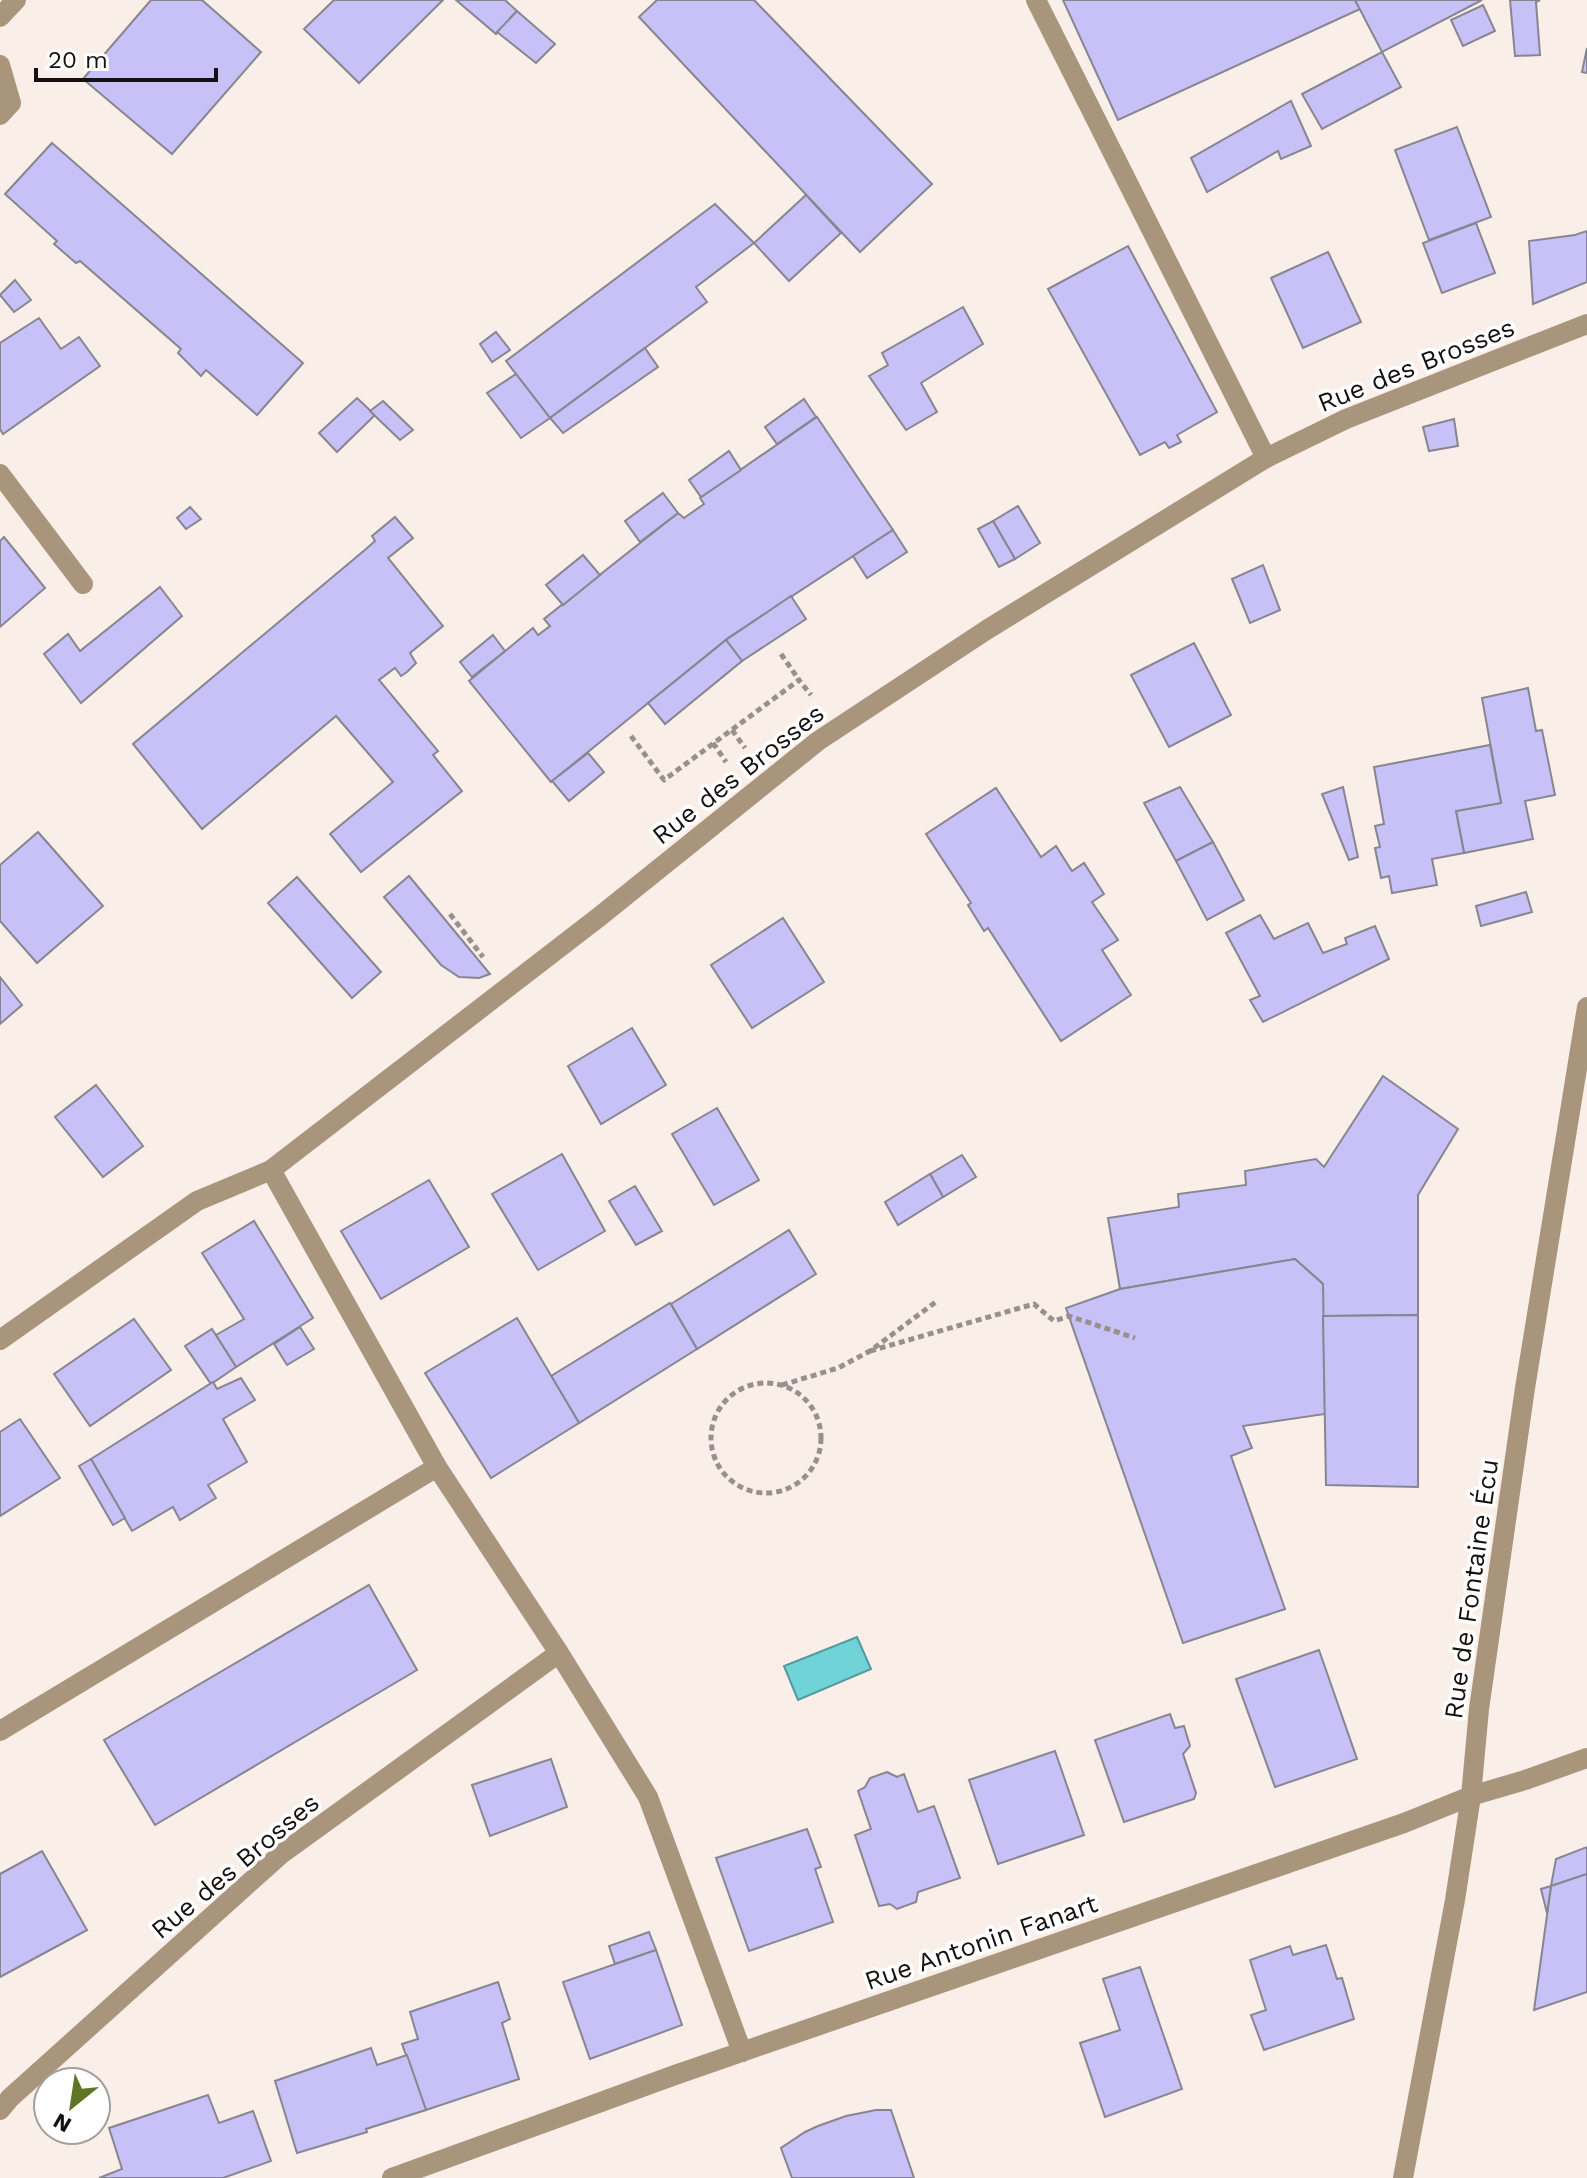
<svg xmlns="http://www.w3.org/2000/svg" width="1587" height="2178" viewBox="0 0 1587 2178" font-family="'Work Sans',sans-serif">
<style>
.water{fill:#6fd3d8;stroke:#54999c;stroke-width:2}
.building{fill:#c7c1f7;stroke:#878690;stroke-width:2}
.lines{fill:none;stroke-linecap:round;stroke-linejoin:round}
.path{stroke:#98908c;stroke-width:5;stroke-dasharray:6 4;stroke-linecap:butt}
.service{stroke:#a8957c;stroke-width:20}
.minor{stroke:#a8957c;stroke-width:20}
.tertiary{stroke:#a8957c;stroke-width:20}
.labels{text-anchor:middle;dominant-baseline:central;stroke-width:7;stroke-linejoin:round;paint-order:stroke}
.street-label{font-size:26px;fill:#151110;stroke:#fff}
</style>
<rect width="100%" height="100%" fill="#f9eee8"/>
<path class="water" d="M 857,1637 L 871,1669 L 798,1700 L 784,1666 Z"/>
<g class="building">
<path d="M 151,0 L 202,0 L 261,52 L 172,154 L 83,79 Z"/>
<path d="M 334,0 L 443,0 L 359,83 L 304,29 Z"/>
<path d="M 456,0 L 505,0 L 517,11 L 496,34 Z"/>
<path d="M 657,0 L 754,0 L 932,184 L 860,252 L 639,17 Z"/>
<path d="M 1063,0 L 1355,0 L 1360,9 L 1118,120 Z"/>
<path d="M 1355,0 L 1482,0 L 1382,52 Z"/>
<path d="M 1510,0 L 1540,0 L 1536,2 L 1540,55 L 1515,56 Z"/>
<path d="M 1483,5 L 1495,31 L 1463,46 L 1451,20 Z"/>
<path d="M 517,11 L 555,44 L 536,63 L 497,32 Z"/>
<path d="M 1587,48 L 1587,73 L 1582,72 Z"/>
<path d="M 1382,52 L 1401,87 L 1322,129 L 1302,94 Z"/>
<path d="M 1291,101 L 1311,146 L 1281,159 L 1278,151 L 1207,192 L 1191,158 Z"/>
<path d="M 1457,127 L 1491,217 L 1429,240 L 1395,150 Z"/>
<path d="M 52,143 L 303,363 L 257,415 L 206,370 L 201,376 L 178,353 L 181,349 L 80,261 L 76,263 L 54,244 L 57,241 L 5,194 Z"/>
<path d="M 806,195 L 841,233 L 789,281 L 754,243 Z"/>
<path d="M 715,204 L 754,243 L 696,287 L 707,302 L 550,418 L 506,361 Z"/>
<path d="M 1476,223 L 1495,273 L 1442,293 L 1423,243 Z"/>
<path d="M 1587,231 L 1587,282 L 1533,304 L 1529,241 L 1575,235 Z"/>
<path d="M 1128,246 L 1217,412 L 1177,435 L 1181,442 L 1169,448 L 1165,442 L 1140,455 L 1048,289 Z"/>
<path d="M 1328,252 L 1361,322 L 1303,348 L 1271,278 Z"/>
<path d="M 15,280 L 31,300 L 14,312 L 0,295 Z"/>
<path d="M 963,307 L 983,344 L 921,383 L 937,412 L 906,430 L 869,376 L 888,365 L 882,353 Z"/>
<path d="M 39,318 L 61,349 L 79,337 L 100,366 L 3,434 L 0,429 L 0,343 Z"/>
<path d="M 496,332 L 510,350 L 492,362 L 480,344 Z"/>
<path d="M 645,348 L 658,367 L 563,433 L 550,418 Z"/>
<path d="M 516,374 L 550,418 L 521,438 L 487,393 Z"/>
<path d="M 357,398 L 375,415 L 337,452 L 319,433 Z"/>
<path d="M 804,399 L 816,417 L 777,444 L 765,427 Z"/>
<path d="M 383,401 L 413,430 L 400,440 L 370,411 Z"/>
<path d="M 817,417 L 893,530 L 728,638 L 551,782 L 469,681 L 533,628 L 538,635 L 550,626 L 544,619 L 678,513 L 684,518 L 704,504 L 700,498 L 701,497 Z"/>
<path d="M 1454,419 L 1458,446 L 1429,451 L 1423,427 Z"/>
<path d="M 729,451 L 741,470 L 701,497 L 689,480 Z"/>
<path d="M 663,493 L 678,513 L 640,542 L 625,521 Z"/>
<path d="M 1018,506 L 1040,543 L 1015,559 L 993,521 Z"/>
<path d="M 190,507 L 201,519 L 186,529 L 177,518 Z"/>
<path d="M 395,517 L 413,538 L 388,558 L 443,626 L 410,653 L 416,663 L 407,672 L 401,676 L 395,668 L 379,680 L 438,751 L 433,755 L 462,791 L 361,872 L 330,834 L 393,782 L 336,716 L 202,829 L 133,744 L 366,549 L 375,541 L 372,536 Z"/>
<path d="M 993,521 L 1015,559 L 999,567 L 978,529 Z"/>
<path d="M 893,530 L 907,552 L 867,578 L 853,556 Z"/>
<path d="M 4,537 L 45,588 L 0,627 L 0,541 Z"/>
<path d="M 583,555 L 600,575 L 563,605 L 546,585 Z"/>
<path d="M 1263,565 L 1280,610 L 1250,623 L 1232,579 Z"/>
<path d="M 160,587 L 182,616 L 81,703 L 44,654 L 68,634 L 80,651 Z"/>
<path d="M 791,596 L 806,619 L 742,661 L 726,640 Z"/>
<path d="M 493,635 L 505,651 L 472,677 L 460,662 Z"/>
<path d="M 726,640 L 742,661 L 665,724 L 648,703 Z"/>
<path d="M 1194,643 L 1231,715 L 1169,747 L 1131,675 Z"/>
<path d="M 1528,688 L 1536,731 L 1542,730 L 1555,795 L 1525,801 L 1533,839 L 1464,853 L 1456,811 L 1501,803 L 1482,698 Z"/>
<path d="M 1490,745 L 1501,803 L 1456,811 L 1464,853 L 1432,859 L 1437,885 L 1392,893 L 1389,876 L 1381,878 L 1375,848 L 1380,847 L 1375,826 L 1384,824 L 1374,767 Z"/>
<path d="M 588,753 L 604,772 L 569,801 L 552,781 Z"/>
<path d="M 1180,787 L 1213,842 L 1176,861 L 1144,803 Z"/>
<path d="M 1343,787 L 1358,857 L 1349,860 L 1322,794 Z"/>
<path d="M 996,788 L 1041,857 L 1056,846 L 1072,871 L 1084,863 L 1104,894 L 1092,902 L 1118,940 L 1102,950 L 1131,995 L 1061,1041 L 988,928 L 984,931 L 968,905 L 971,903 L 926,834 Z"/>
<path d="M 38,832 L 103,906 L 37,963 L 0,921 L 0,865 Z"/>
<path d="M 1213,842 L 1244,900 L 1207,920 L 1176,861 Z"/>
<path d="M 409,876 L 490,974 L 479,978 L 459,977 L 441,965 L 384,897 Z"/>
<path d="M 297,877 L 381,972 L 352,998 L 268,903 Z"/>
<path d="M 1526,892 L 1532,912 L 1481,926 L 1476,906 Z"/>
<path d="M 1260,915 L 1274,939 L 1308,923 L 1323,953 L 1347,944 L 1345,938 L 1375,926 L 1389,959 L 1263,1022 L 1250,1000 L 1260,996 L 1226,933 Z"/>
<path d="M 783,918 L 824,982 L 752,1028 L 711,965 Z"/>
<path d="M 0,977 L 22,1005 L 0,1024 Z"/>
<path d="M 632,1028 L 666,1085 L 601,1124 L 568,1066 Z"/>
<path d="M 1383,1076 L 1458,1129 L 1418,1195 L 1418,1315 L 1323,1316 L 1323,1284 L 1295,1259 L 1120,1289 L 1108,1218 L 1179,1207 L 1178,1194 L 1246,1185 L 1245,1171 L 1316,1159 L 1324,1167 Z"/>
<path d="M 96,1085 L 143,1146 L 103,1177 L 55,1117 Z"/>
<path d="M 717,1108 L 759,1180 L 714,1205 L 672,1134 Z"/>
<path d="M 562,1154 L 605,1231 L 538,1270 L 492,1194 Z"/>
<path d="M 962,1155 L 976,1177 L 943,1197 L 930,1174 Z"/>
<path d="M 930,1174 L 943,1197 L 898,1225 L 885,1202 Z"/>
<path d="M 429,1180 L 469,1247 L 381,1299 L 341,1231 Z"/>
<path d="M 635,1186 L 662,1231 L 636,1245 L 609,1201 Z"/>
<path d="M 254,1221 L 313,1318 L 236,1367 L 216,1335 L 244,1319 L 202,1253 Z"/>
<path d="M 789,1230 L 816,1274 L 697,1349 L 671,1304 Z"/>
<path d="M 1295,1259 L 1323,1284 L 1325,1414 L 1243,1426 L 1252,1448 L 1231,1456 L 1285,1609 L 1183,1643 L 1066,1308 L 1120,1289 Z"/>
<path d="M 670,1303 L 697,1349 L 579,1423 L 551,1376 Z"/>
<path d="M 1418,1315 L 1418,1487 L 1326,1485 L 1323,1316 Z"/>
<path d="M 517,1318 L 579,1423 L 491,1478 L 425,1373 Z"/>
<path d="M 134,1319 L 171,1370 L 90,1426 L 54,1374 Z"/>
<path d="M 300,1327 L 314,1349 L 287,1365 L 274,1344 Z"/>
<path d="M 212,1329 L 236,1367 L 211,1384 L 185,1346 Z"/>
<path d="M 241,1378 L 255,1400 L 223,1419 L 247,1462 L 208,1485 L 216,1498 L 180,1520 L 173,1507 L 132,1531 L 91,1459 L 213,1382 L 217,1389 Z"/>
<path d="M 20,1419 L 60,1478 L 0,1516 L 0,1432 Z"/>
<path d="M 91,1459 L 125,1518 L 113,1525 L 79,1466 Z"/>
<path d="M 369,1585 L 417,1670 L 155,1825 L 104,1740 Z"/>
<path d="M 1319,1650 L 1357,1759 L 1275,1787 L 1236,1679 Z"/>
<path d="M 1170,1714 L 1175,1728 L 1184,1726 L 1190,1746 L 1183,1754 L 1196,1793 L 1194,1799 L 1124,1822 L 1095,1740 Z"/>
<path d="M 1055,1751 L 1084,1835 L 998,1864 L 969,1780 Z"/>
<path d="M 551,1759 L 567,1807 L 490,1836 L 472,1785 Z"/>
<path d="M 887,1772 L 897,1777 L 904,1774 L 918,1812 L 934,1806 L 960,1878 L 918,1892 L 916,1902 L 897,1909 L 890,1904 L 879,1906 L 855,1835 L 871,1829 L 858,1791 L 865,1787 L 870,1778 Z"/>
<path d="M 807,1829 L 821,1867 L 815,1869 L 833,1922 L 749,1951 L 716,1858 Z"/>
<path d="M 1587,1847 L 1587,1874 L 1551,1886 L 1556,1859 Z"/>
<path d="M 42,1851 L 87,1930 L 0,1977 L 0,1874 Z"/>
<path d="M 1587,1874 L 1587,1992 L 1534,2010 L 1551,1886 Z"/>
<path d="M 1551,1886 L 1547,1913 L 1541,1889 Z"/>
<path d="M 649,1932 L 656,1950 L 615,1964 L 609,1946 Z"/>
<path d="M 1326,1945 L 1337,1979 L 1342,1978 L 1354,2019 L 1264,2050 L 1251,2015 L 1266,2010 L 1250,1960 L 1290,1946 L 1293,1955 Z"/>
<path d="M 656,1950 L 682,2025 L 590,2059 L 563,1982 Z"/>
<path d="M 1140,1967 L 1182,2089 L 1105,2117 L 1080,2043 L 1120,2030 L 1103,1979 Z"/>
<path d="M 498,1982 L 510,2019 L 502,2023 L 519,2079 L 426,2110 L 402,2044 L 418,2039 L 410,2012 Z"/>
<path d="M 371,2048 L 377,2065 L 407,2055 L 426,2110 L 366,2129 L 367,2132 L 297,2153 L 275,2081 Z"/>
<path d="M 208,2095 L 219,2123 L 253,2111 L 271,2161 L 223,2178 L 99,2178 L 122,2169 L 109,2128 Z"/>
<path d="M 876,2110 L 891,2110 L 914,2178 L 792,2178 L 781,2148 L 805,2132 L 818,2126 L 846,2116 Z"/>
</g>
<g class="lines">
<g class="path">
<path d="M 781,654 L 799,680"/>
<path d="M 732,730 L 745,748"/>
<path d="M 631,736 L 664,780 L 799,680 L 811,695"/>
<path d="M 713,743 L 726,762"/>
<path d="M 450,914 L 483,957"/>
<path d="M 870,1351 L 1034,1304 L 1054,1321 L 1069,1316 L 1135,1338"/>
<circle cx="766" cy="1438" r="55"/>
<path d="M 782,1385 L 838,1368 L 870,1351 L 937,1301"/>
</g>
<g class="service">
<path d="M 1036,0 L 1266,458"/>
<path d="M 0,65 L 11,103 L 0,115"/>
<path d="M 0,474 L 83,584"/>
<path d="M 0,1731 L 437,1467"/>
<path d="M 0,2110 L 10,2098 L 280,1855 L 559,1653"/>
</g>
<g class="minor">
<path d="M 271,1170 L 437,1467 L 559,1653 L 648,1797 L 742,2052"/>
<path d="M 0,1340 L 197,1201 L 271,1170 L 599,917 L 818,741 L 988,629 L 1266,458 L 1346,419 L 1587,324"/>
<path d="M 392,2178 L 675,2075 L 1404,1823 L 1471,1796 L 1525,1780 L 1587,1758"/>
<path d="M 1403,2178 L 1455,1900 L 1471,1796 L 1479,1709 L 1525,1388 L 1587,1007"/>
</g>
<path class="tertiary" d="M 0,17 L 16,0"/>
</g>
<g class="labels">
<g class="street-label">
<text transform="translate(1416 365) rotate(-22)">Rue des Brosses</text>
<text transform="translate(738 774) rotate(-38)">Rue des Brosses</text>
<text transform="translate(1471 1589) rotate(-82)">Rue de Fontaine Écu</text>
<text transform="translate(235 1866) rotate(-40)">Rue des Brosses</text>
<text transform="translate(981 1942) rotate(-19)">Rue Antonin Fanart</text>
</g>
</g>
<g transform="translate(72 2106) rotate(210)"><circle r="38" fill="#ffffff" stroke="#a1a09f" stroke-width="2"/>
<path d="M0-6L14 30L0 20L-14 30Z" fill="#607627"/>
<text y="-12" font-size="22" font-weight="bold" text-anchor="middle" fill="#151110">N</text>
</g>
<path d="M36 68v12h180v-12" fill="none" stroke="#151110" stroke-width="4"/>
<text x="48" y="68" font-size="24" fill="#151110" stroke="#ffffff" stroke-width="6" paint-order="stroke">20 m</text>
</svg>
